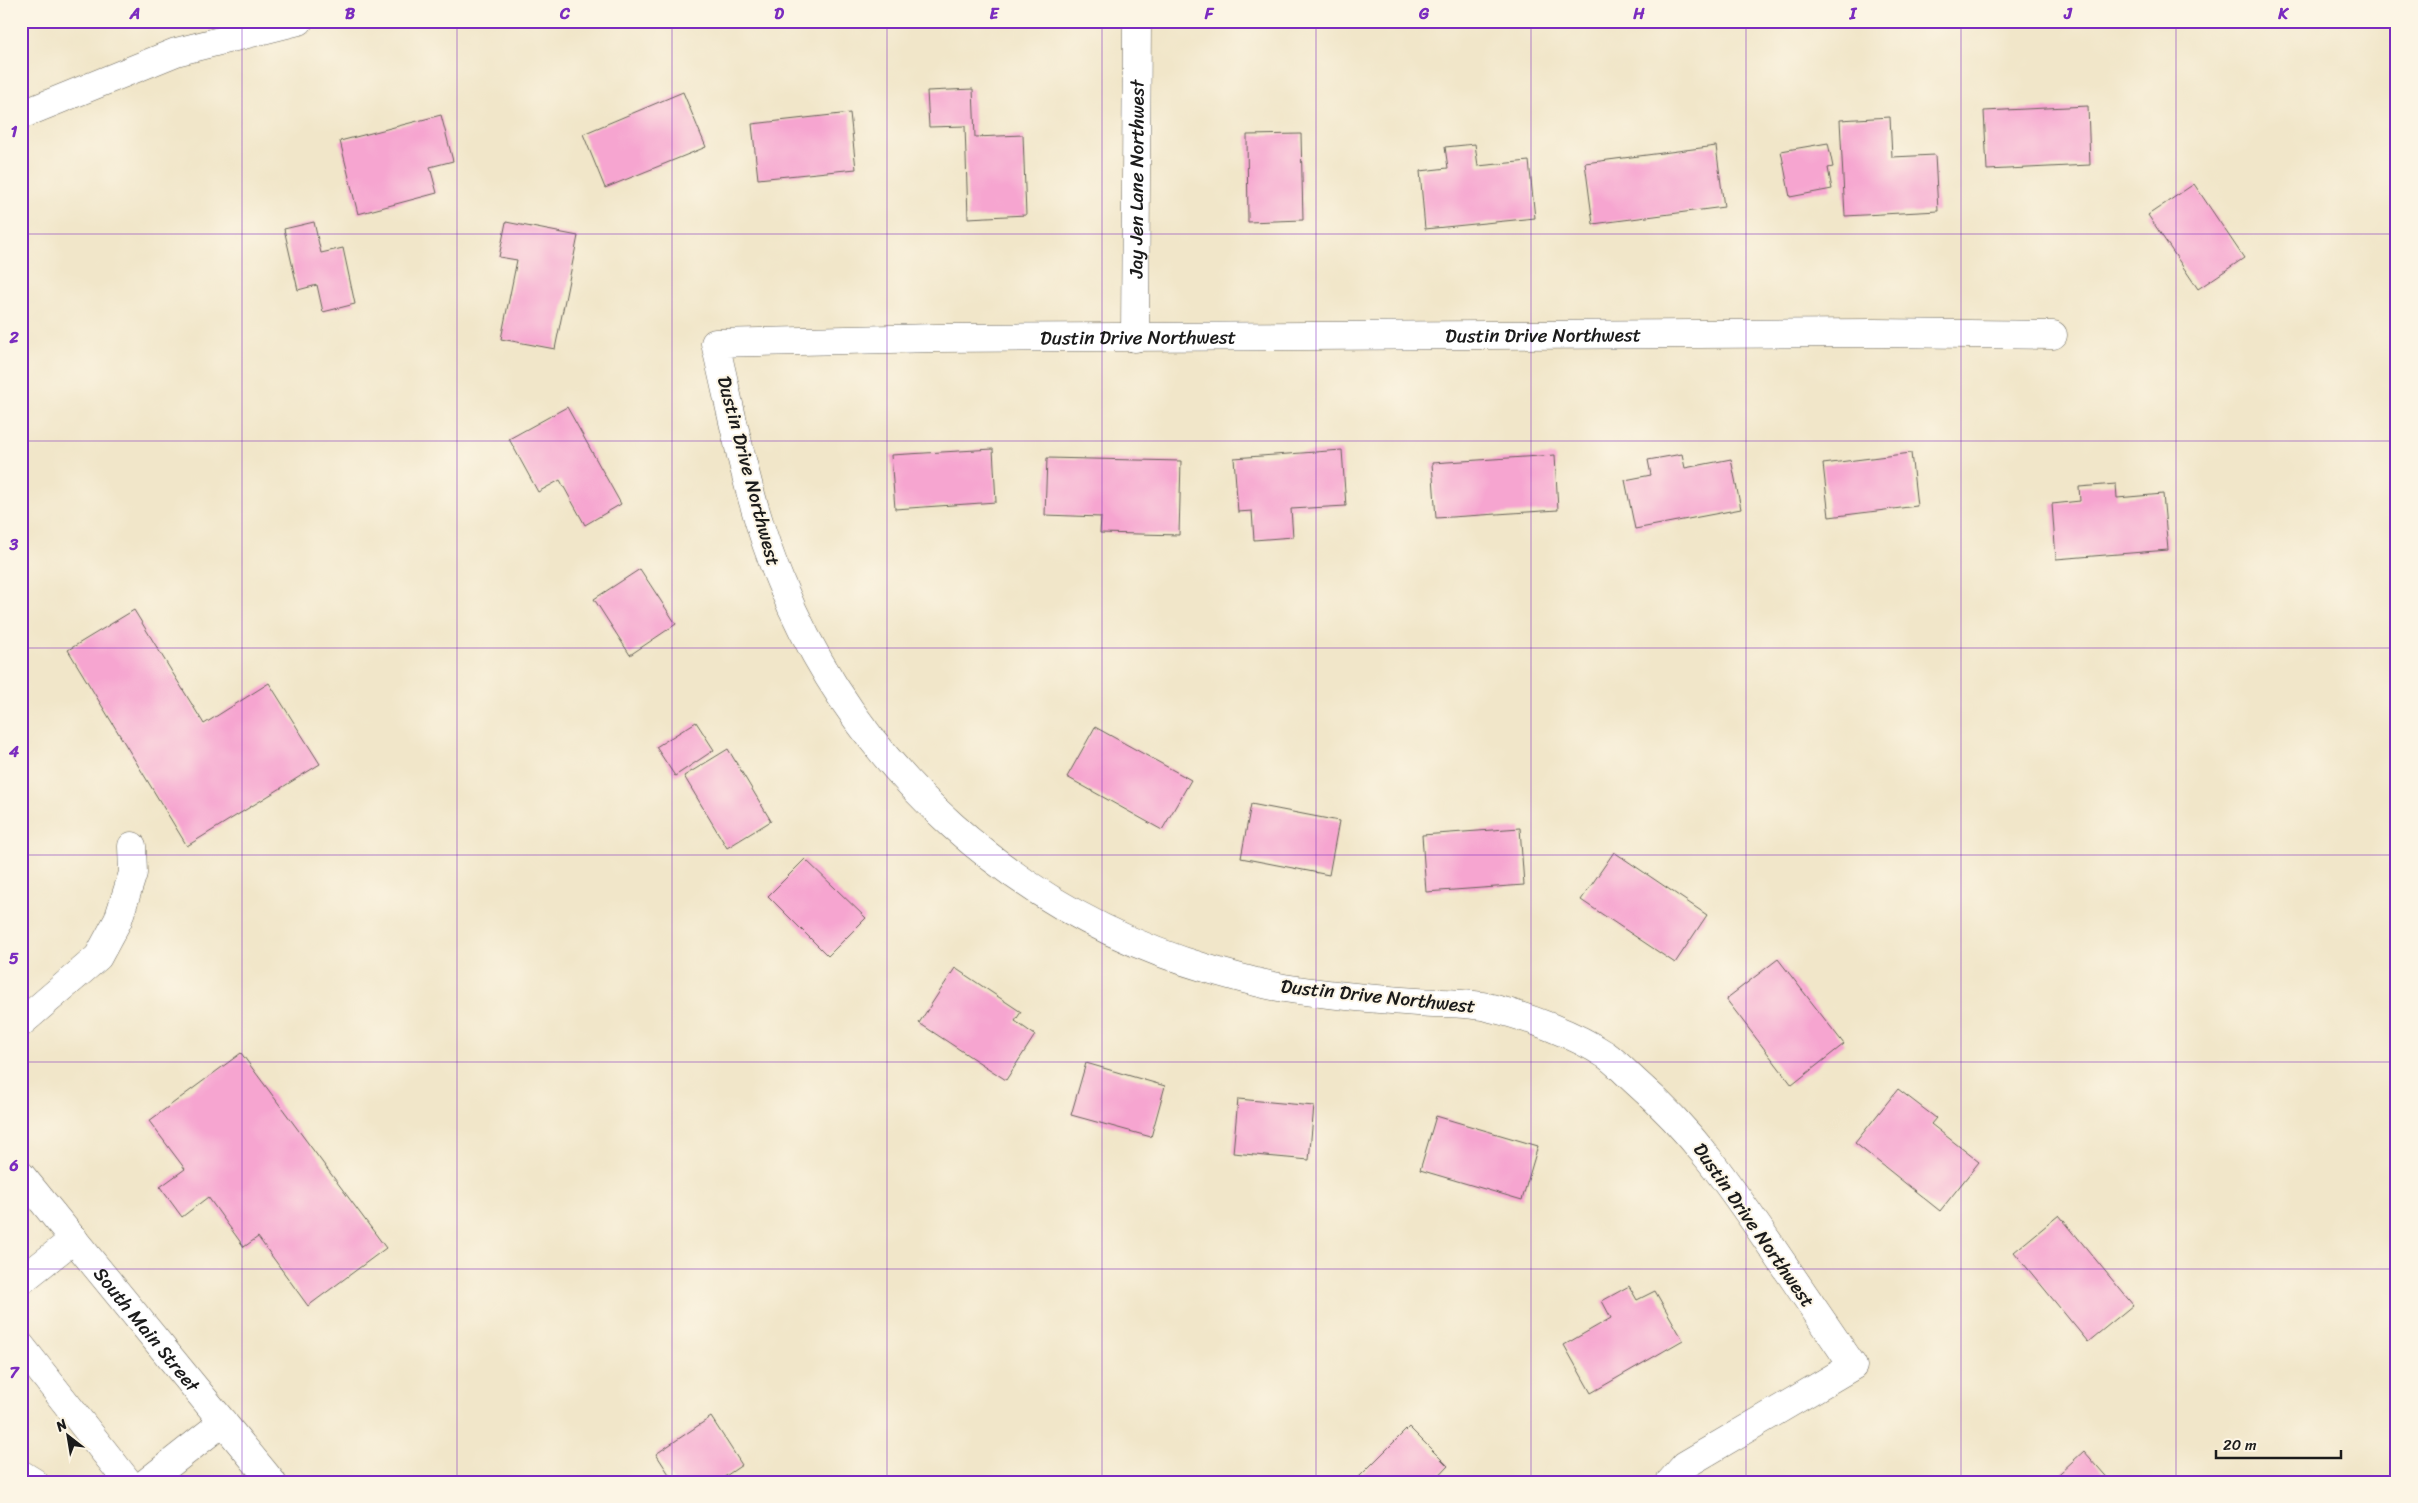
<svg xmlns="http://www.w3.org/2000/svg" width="2418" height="1503" viewBox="0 0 2418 1503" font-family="Sriracha,sans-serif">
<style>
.building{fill:#f6a5d0}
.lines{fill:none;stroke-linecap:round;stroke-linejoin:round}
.minor-casing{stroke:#676359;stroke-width:29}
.major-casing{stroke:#676359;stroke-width:29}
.minor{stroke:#fff;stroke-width:28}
.major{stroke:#fff;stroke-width:28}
.grid{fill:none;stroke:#7b2cbf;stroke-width:1;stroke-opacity:0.55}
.labels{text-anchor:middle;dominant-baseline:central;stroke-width:4;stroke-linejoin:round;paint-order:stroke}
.street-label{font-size:19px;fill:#1c1c1c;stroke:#fcf5e5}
.neatline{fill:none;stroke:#7b2cbf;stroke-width:2}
.grid-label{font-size:16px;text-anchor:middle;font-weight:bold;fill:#7b2cbf}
</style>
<rect width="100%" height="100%" fill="#fcf5e5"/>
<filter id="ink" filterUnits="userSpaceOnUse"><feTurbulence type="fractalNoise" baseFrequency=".02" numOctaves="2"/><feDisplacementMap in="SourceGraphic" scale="10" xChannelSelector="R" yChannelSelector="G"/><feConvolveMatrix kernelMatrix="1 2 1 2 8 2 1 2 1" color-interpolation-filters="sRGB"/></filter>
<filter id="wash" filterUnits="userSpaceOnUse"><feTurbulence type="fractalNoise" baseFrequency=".0096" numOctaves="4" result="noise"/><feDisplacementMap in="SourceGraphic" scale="20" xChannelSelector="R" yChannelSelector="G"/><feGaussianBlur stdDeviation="1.12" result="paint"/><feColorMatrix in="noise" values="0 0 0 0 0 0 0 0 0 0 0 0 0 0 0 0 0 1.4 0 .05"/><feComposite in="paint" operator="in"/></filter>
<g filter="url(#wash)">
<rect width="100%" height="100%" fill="#f1e6c9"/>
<g id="blocks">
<g class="building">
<path d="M 973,89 L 975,137 L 1023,135 L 1026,215 L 968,218 L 965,126 L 929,127 L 927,91 Z"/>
<path d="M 683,92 L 706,147 L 605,188 L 583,134 Z"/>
<path d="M 2088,106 L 2090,165 L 1987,170 L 1984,111 Z"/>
<path d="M 850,113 L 856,169 L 758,179 L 752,124 Z"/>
<path d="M 441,115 L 453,161 L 430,167 L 437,193 L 358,214 L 340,141 Z"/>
<path d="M 1890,117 L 1892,157 L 1935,155 L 1938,211 L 1845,216 L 1840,120 Z"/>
<path d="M 1301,134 L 1303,220 L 1248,222 L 1247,135 Z"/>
<path d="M 1828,143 L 1833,167 L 1828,168 L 1832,189 L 1790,197 L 1781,151 Z"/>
<path d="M 1475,144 L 1478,166 L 1529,161 L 1535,218 L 1425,229 L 1420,171 L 1448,168 L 1445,147 Z"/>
<path d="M 1716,146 L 1724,207 L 1593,224 L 1585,163 Z"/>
<path d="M 2194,184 L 2244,258 L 2198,289 L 2148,215 Z"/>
<path d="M 314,222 L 321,253 L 343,248 L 355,304 L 323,312 L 317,285 L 298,290 L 284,229 Z"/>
<path d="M 506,222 L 578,236 L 555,349 L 501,339 L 517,260 L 499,257 Z"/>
<path d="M 567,407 L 621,504 L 585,525 L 560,480 L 538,492 L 509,439 Z"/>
<path d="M 993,449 L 996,502 L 895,509 L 891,455 Z"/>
<path d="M 1342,450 L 1346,506 L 1291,509 L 1293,537 L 1254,540 L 1252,511 L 1238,512 L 1234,458 Z"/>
<path d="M 1911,453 L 1917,506 L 1829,517 L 1823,464 Z"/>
<path d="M 1682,454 L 1685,468 L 1731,459 L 1741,509 L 1635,529 L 1625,480 L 1651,475 L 1648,460 Z"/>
<path d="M 1555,455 L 1558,510 L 1436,518 L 1432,463 Z"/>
<path d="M 1047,458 L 1181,461 L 1179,535 L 1100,533 L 1101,517 L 1045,515 Z"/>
<path d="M 2116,484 L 2117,498 L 2163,494 L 2168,550 L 2056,559 L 2052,504 L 2080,501 L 2079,487 Z"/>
<path d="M 640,569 L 676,624 L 630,655 L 594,599 Z"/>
<path d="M 134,610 L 204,724 L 269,683 L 320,764 L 187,846 L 68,650 Z"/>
<path d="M 696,722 L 714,750 L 675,776 L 656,747 Z"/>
<path d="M 1095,727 L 1191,780 L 1162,830 L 1067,777 Z"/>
<path d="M 728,749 L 771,821 L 727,848 L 684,776 Z"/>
<path d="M 1251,804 L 1339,821 L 1329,875 L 1241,858 Z"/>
<path d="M 1520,828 L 1524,885 L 1426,892 L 1422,835 Z"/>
<path d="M 1614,852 L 1707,915 L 1675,963 L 1581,900 Z"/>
<path d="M 805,859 L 866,918 L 828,956 L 768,896 Z"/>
<path d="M 1778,959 L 1844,1044 L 1792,1085 L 1726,999 Z"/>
<path d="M 955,968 L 1021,1012 L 1015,1021 L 1035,1035 L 1006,1080 L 919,1023 Z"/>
<path d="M 241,1053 L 386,1248 L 308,1306 L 258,1237 L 244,1247 L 208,1197 L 182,1217 L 160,1187 L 185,1169 L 149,1121 Z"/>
<path d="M 1086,1063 L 1165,1086 L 1151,1137 L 1071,1115 Z"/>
<path d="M 1898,1089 L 1936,1118 L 1931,1124 L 1979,1162 L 1940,1211 L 1855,1143 Z"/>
<path d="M 1238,1099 L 1314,1106 L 1309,1160 L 1233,1153 Z"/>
<path d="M 1436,1116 L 1538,1146 L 1522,1200 L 1420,1170 Z"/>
<path d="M 2059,1215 L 2133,1305 L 2088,1342 L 2014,1252 Z"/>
<path d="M 1629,1286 L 1637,1300 L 1655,1291 L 1683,1340 L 1591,1393 L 1564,1345 L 1611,1318 L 1602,1301 Z"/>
<path d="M 711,1417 L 742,1465 L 717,1482 L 674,1482 L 656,1454 Z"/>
<path d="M 1409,1427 L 1448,1466 L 1433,1482 L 1354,1482 Z"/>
<path d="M 2084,1451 L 2111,1482 L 2050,1482 Z"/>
</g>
</g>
</g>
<g filter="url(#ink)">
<use href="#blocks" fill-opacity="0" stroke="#676359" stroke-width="1"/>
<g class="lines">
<g class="minor-casing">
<g id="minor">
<path d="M 21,115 L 176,52 L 299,21"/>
<path id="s1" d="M 1135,338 L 1137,21"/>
<path d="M 21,1023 L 98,957 L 118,920 L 133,873 L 132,846"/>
<path d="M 21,1281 L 74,1239"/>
<path d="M 21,1346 L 128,1482"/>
<path d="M 21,1474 L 34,1482"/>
<path d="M 147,1482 L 223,1422"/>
<path id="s2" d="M 1670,1482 L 1685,1465 L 1853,1366 C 1825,1325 1797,1284 1769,1243 C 1728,1183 1692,1131 1637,1083 C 1627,1074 1617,1063 1606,1055 C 1576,1035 1526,1016 1491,1008 C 1468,1002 1441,1004 1417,1002 C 1372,999 1328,995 1284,988 C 1260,984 1236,977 1212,970 C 1018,914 858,770 781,583 C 749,507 734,423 715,343 L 936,338 L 1874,333 L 2053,335"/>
</g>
</g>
<g class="major-casing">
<g id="major">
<path id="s3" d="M 21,1175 L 272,1482"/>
</g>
</g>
<use href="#minor" class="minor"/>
<use href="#major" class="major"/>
</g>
</g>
<path class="grid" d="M 242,21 L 242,1482M 457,21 L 457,1482M 672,21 L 672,1482M 887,21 L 887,1482M 1102,21 L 1102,1482M 1316,21 L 1316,1482M 1531,21 L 1531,1482M 1746,21 L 1746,1482M 1961,21 L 1961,1482M 2176,21 L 2176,1482M 21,234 L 2397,234M 21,441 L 2397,441M 21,648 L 2397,648M 21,855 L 2397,855M 21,1062 L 2397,1062M 21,1269 L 2397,1269"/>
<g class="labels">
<g class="street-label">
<text stroke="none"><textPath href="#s1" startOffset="159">Jay Jen Lane Northwest</textPath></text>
<text stroke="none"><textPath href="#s2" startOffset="2700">Dustin Drive Northwest</textPath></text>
<text stroke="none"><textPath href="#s2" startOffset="2295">Dustin Drive Northwest</textPath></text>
<text transform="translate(749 471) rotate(75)">Dustin Drive Northwest</text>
<text transform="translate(1378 996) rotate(6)">Dustin Drive Northwest</text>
<text transform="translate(1754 1225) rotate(55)">Dustin Drive Northwest</text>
<text stroke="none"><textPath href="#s3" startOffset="199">South Main Street</textPath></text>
</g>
</g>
<rect width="2418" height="1503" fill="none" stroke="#fcf5e5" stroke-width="55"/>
<g transform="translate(68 1436) rotate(329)" stroke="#fcf5e5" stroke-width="4" paint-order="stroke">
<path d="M0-4L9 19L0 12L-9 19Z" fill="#1c1c1c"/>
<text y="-8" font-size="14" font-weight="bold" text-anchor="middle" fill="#1c1c1c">N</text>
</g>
<path d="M2216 1450v8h125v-8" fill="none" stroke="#1c1c1c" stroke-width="2.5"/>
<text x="2223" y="1450" font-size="15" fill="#1c1c1c" stroke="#fcf5e5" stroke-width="4" paint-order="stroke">20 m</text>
<rect x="28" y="28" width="2362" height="1448" class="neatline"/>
<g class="grid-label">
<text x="135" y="19">A</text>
<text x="350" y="19">B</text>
<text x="565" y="19">C</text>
<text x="779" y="19">D</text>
<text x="994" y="19">E</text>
<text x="1209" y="19">F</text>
<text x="1424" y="19">G</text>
<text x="1639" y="19">H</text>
<text x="1853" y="19">I</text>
<text x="2068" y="19">J</text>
<text x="2283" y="19">K</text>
<text x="14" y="137">1</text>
<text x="14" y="343">2</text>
<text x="14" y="550">3</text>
<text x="14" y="757">4</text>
<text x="14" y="964">5</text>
<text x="14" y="1171">6</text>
<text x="14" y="1378">7</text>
</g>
</svg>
